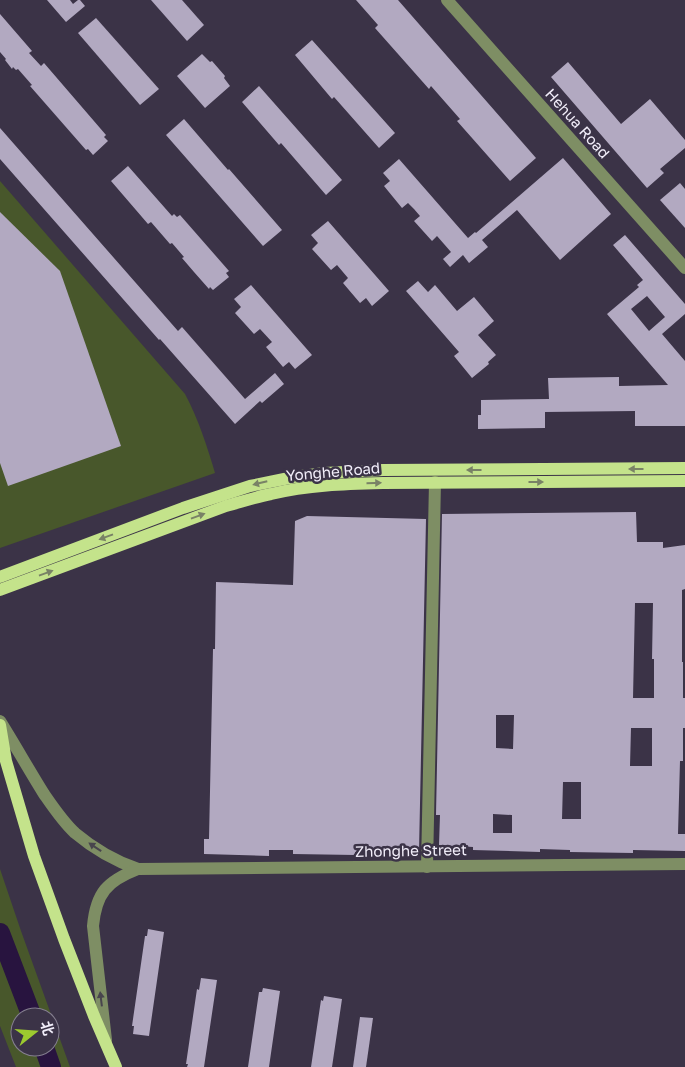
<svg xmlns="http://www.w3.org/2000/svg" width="685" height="1067" viewBox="0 0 685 1067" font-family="'Golos Text','Noto Sans SC',sans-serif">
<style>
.green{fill:#48572b;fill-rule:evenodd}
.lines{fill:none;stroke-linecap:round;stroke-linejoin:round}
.river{stroke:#28143f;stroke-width:20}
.building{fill:#b2a9c1;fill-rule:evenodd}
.minor{stroke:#7e8e64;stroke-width:12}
.major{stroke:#c4e38b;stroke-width:12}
.oneway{fill:#798266}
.oneway2{fill:#48454d}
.labels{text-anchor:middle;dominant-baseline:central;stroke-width:5;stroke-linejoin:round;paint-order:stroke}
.street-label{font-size:15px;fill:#f2eefa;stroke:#3b3347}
</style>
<rect width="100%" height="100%" fill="#3b3347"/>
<g class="green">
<path d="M 0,181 L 185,394 C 198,418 207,446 215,473 L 0,548 Z"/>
<path d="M 0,869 L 21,931 L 70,1067 L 16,1067 L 0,1026 ZM 20,1017 L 50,1017 L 50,1047 L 20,1047 Z"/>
</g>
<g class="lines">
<g class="river">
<path d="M 0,933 L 32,1017"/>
<path d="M 44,1047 L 51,1067"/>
</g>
</g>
<g class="building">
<path d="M 47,0 L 70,0 L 73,4 L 78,0 L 80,0 L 85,6 L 66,22 Z"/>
<path d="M 151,0 L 182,0 L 204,25 L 187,41 Z"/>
<path d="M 356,0 L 398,0 L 536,158 L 510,181 L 457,121 L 460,119 L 431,86 L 429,89 L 375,28 L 378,25 Z"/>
<path d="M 0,14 L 32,51 L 29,53 L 41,66 L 44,63 L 106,135 L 104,137 L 108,141 L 93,155 L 88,149 L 86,150 L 30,86 L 32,85 L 18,69 L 16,70 L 13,67 L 12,69 L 5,60 L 6,59 L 0,52 Z"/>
<path d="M 96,18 L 159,89 L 140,105 L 78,33 Z"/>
<path d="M 312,40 L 395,133 L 379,148 L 334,97 L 332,99 L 295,55 Z"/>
<path d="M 202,54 L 210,62 L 212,61 L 225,76 L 224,78 L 230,86 L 205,108 L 177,76 Z"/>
<path d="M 568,62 L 621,124 L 650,99 L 685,140 L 685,148 L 660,169 L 664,173 L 647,188 L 551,77 Z"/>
<path d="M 259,86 L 342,180 L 326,195 L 281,143 L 279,145 L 242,102 Z"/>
<path d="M 184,119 L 228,170 L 229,169 L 282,230 L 263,246 L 166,135 Z"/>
<path d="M 0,128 L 178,331 L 182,327 L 245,399 L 275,373 L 284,384 L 262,403 L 260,401 L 235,424 L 160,339 L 159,340 L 0,159 Z"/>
<path d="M 563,158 L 611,214 L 560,260 L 517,210 L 482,240 L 488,247 L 469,263 L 463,255 L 450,267 L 443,259 L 451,252 L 437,236 L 432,241 L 414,221 L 420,216 L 414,209 L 408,203 L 402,208 L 384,186 L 390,181 L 383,173 L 399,159 L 468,238 L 475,232 L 476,233 Z"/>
<path d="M 128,166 L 172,216 L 174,214 L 177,217 L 180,215 L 229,271 L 226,273 L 229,277 L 213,290 L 210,287 L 209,289 L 194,272 L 182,258 L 184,257 L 172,243 L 170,244 L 151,222 L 148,224 L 111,181 Z"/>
<path d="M 680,183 L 685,189 L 685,228 L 660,200 Z"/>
<path d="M 0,212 L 60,271 L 121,446 L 8,486 L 0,463 Z"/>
<path d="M 328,221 L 389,291 L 372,306 L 366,298 L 360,303 L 343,283 L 348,278 L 337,265 L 331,270 L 312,249 L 318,243 L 311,235 Z"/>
<path d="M 625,235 L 685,304 L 685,314 L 662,334 L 685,361 L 685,426 L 635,426 L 635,411 L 545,412 L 545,428 L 478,429 L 478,415 L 481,415 L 481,400 L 549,399 L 548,378 L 619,377 L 619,386 L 668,385 L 607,314 L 639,287 L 637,285 L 643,280 L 613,245 ZM 647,296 L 665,317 L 649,331 L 631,309 Z"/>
<path d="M 418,281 L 428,292 L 435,285 L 457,311 L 474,297 L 494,321 L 478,335 L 496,355 L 488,362 L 489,364 L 472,378 L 454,356 L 459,352 L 406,291 Z"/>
<path d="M 251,285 L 312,355 L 295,369 L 289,362 L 283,367 L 266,347 L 272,342 L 260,329 L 254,334 L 235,313 L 241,307 L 234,299 Z"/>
<path d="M 636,512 L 637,542 L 663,542 L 663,548 L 685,545 L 685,589 L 682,590 L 682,662 L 683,662 L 683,698 L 685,698 L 685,728 L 683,728 L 683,761 L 680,761 L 678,834 L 685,834 L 685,851 L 633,850 L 633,853 L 570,852 L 570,850 L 540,849 L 540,852 L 473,850 L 473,847 L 439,845 L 440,815 L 436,815 L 442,514 ZM 635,603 L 653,603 L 652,659 L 654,659 L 654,698 L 633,698 ZM 496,715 L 514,715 L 513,749 L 496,748 ZM 631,728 L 652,728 L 652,766 L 630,766 ZM 563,782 L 581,782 L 581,819 L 562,819 ZM 493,814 L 512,815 L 512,833 L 493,833 Z"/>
<path d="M 307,516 L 426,519 L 419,851 L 403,851 L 403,854 L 385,854 L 384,851 L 355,852 L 355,855 L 293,854 L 293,850 L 269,850 L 269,856 L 204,854 L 204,839 L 209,839 L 213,649 L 215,649 L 216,582 L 293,585 L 295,521 Z"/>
<path d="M 148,929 L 164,932 L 149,1036 L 133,1034 L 134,1026 L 132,1026 L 145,936 L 147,936 Z"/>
<path d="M 201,978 L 217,980 L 204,1067 L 187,1067 L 188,1064 L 186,1064 L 197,989 L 199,990 Z"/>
<path d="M 263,988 L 280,991 L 269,1067 L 248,1067 L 259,992 L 262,992 Z"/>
<path d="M 324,996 L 342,999 L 332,1067 L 311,1067 L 321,1000 L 323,1001 Z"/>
<path d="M 360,1017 L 373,1018 L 366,1067 L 353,1067 Z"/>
</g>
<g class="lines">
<g class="minor">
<path d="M 447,0 L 685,268"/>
<path d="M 0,721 C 15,745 29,770 44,794 C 53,807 63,822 75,833 C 94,849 115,861 138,869"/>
<path d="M 427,867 L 435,482"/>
<path d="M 106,1040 L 93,926 C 96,893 107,881 138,869 L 685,864"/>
</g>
<g class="major">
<path d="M 0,577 L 183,508 L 250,486 L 294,477 L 325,473 L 383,470 L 685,468"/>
<path d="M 0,590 L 226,506 C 241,502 256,497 271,494 C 308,485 345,484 383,483 L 685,481"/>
<path d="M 0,725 L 6,761 L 34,856 L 64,939 L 94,1016 L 116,1067"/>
</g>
</g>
<defs><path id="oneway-solid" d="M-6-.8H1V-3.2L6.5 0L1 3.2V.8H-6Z" transform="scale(1.25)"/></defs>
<g class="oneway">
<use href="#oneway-solid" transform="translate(636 469) rotate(180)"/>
<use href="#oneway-solid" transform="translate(474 470) rotate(180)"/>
<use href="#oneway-solid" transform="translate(536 482)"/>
<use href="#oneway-solid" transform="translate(260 483) rotate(166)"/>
<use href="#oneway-solid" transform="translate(374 483) rotate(-1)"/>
<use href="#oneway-solid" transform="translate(198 516) rotate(-20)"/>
<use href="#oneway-solid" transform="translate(106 537) rotate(160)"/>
<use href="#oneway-solid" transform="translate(46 573) rotate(-20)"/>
</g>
<g class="oneway2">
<use href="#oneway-solid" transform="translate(95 847) rotate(-146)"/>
<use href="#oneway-solid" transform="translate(101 999) rotate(-97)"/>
</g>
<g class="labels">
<g class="street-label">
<text transform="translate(578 123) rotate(48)">Hehua Road</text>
<text transform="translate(333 471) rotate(-5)">Yonghe Road</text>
<text transform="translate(411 850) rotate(-1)">Zhonghe Street</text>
</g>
</g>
<g transform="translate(35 1032) rotate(73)"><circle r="24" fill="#3b3347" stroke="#847e8f"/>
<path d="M0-4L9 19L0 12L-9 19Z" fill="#9dca2f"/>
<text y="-8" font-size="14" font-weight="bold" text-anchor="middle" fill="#f2eefa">北</text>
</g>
</svg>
